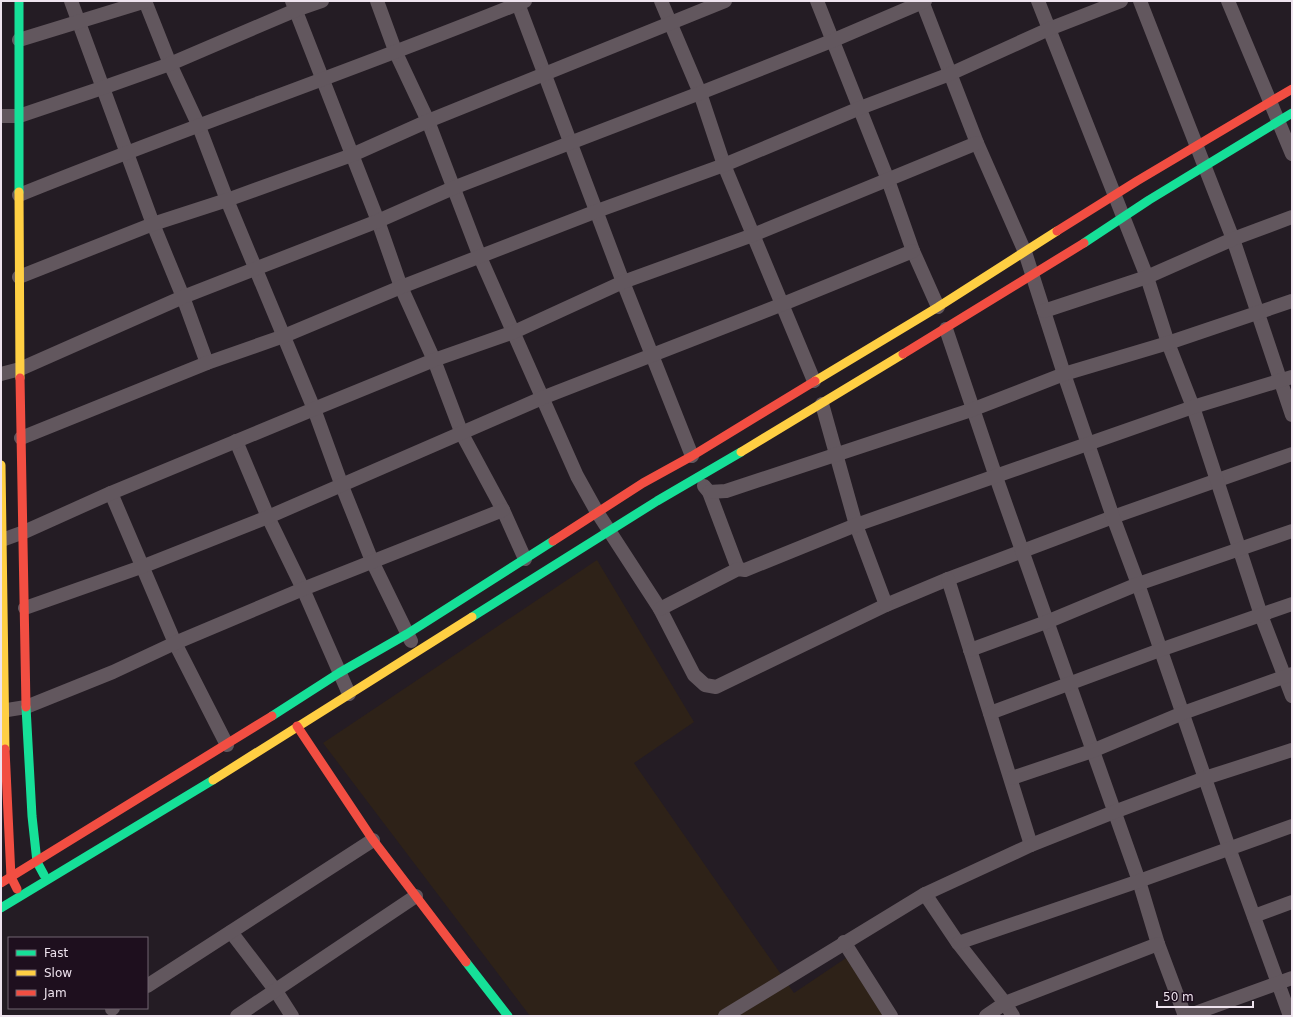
<svg xmlns="http://www.w3.org/2000/svg" width="1293" height="1017" viewBox="0 0 1293 1017" font-family="'DejaVu Sans',sans-serif">
<style>
.commercial{fill:#2e2218}
.lines{fill:none;stroke-linecap:round;stroke-linejoin:round}
.street{stroke:#62575e;stroke-width:14}
.fast{stroke:#16e098;stroke-width:9}
.slow{stroke:#ffcf43;stroke-width:9}
.jam{stroke:#f24e42;stroke-width:9}
</style>
<rect width="100%" height="100%" fill="#241c24"/>
<path class="commercial" d="M 597,560 L 694,722 L 634,763 L 794,993 L 846,958 L 885,1016 L 530,1016 L 323,743 Z"/>
<g class="lines">
<g class="street">
<path d="M 71,1 L 153,224 L 183,297 L 207,363"/>
<path d="M 145,1 L 170,64 L 198,124 L 227,200 L 314,409 L 342,486 L 372,561 L 411,641"/>
<path d="M 292,1 L 378,221 L 401,287 L 434,360 L 462,434 L 503,510 L 525,559"/>
<path d="M 377,1 L 396,53 L 428,121 L 480,257 L 577,476 L 597,512 L 660,609 L 694,675 L 705,685 L 716,687 L 886,605 L 948,579 L 1113,517 L 1292,454"/>
<path d="M 517,1 L 623,282 L 692,456"/>
<path d="M 661,1 L 700,93 L 724,165 L 814,381"/>
<path d="M 817,1 L 888,180 L 913,251 L 938,307"/>
<path d="M 922,1 L 977,143 L 1025,252 L 1064,374 L 1113,517 L 1138,584 L 1229,848 L 1290,1016"/>
<path d="M 1038,1 L 1147,277 L 1168,343 L 1193,407 L 1261,615 L 1292,696"/>
<path d="M 1140,1 L 1233,239 L 1292,415"/>
<path d="M 1228,1 L 1292,154"/>
<path d="M 19,40 L 146,1"/>
<path d="M 1,116 L 19,116 L 102,88 L 170,64 L 296,10 L 322,1"/>
<path d="M 19,195 C 187,127 358,69 525,1"/>
<path d="M 19,277 L 153,224 L 227,200 L 352,155 L 428,121 L 725,1"/>
<path d="M 1044,311 L 1147,277 L 1233,239 L 1292,217"/>
<path d="M 946,329 L 996,477 L 1139,881 L 1158,944 L 1185,1016"/>
<path d="M 1,374 L 20,369 L 183,297 L 378,221 L 453,188 L 700,93 L 834,40 L 925,1"/>
<path d="M 822,404 L 856,525 L 886,605"/>
<path d="M 21,438 L 207,363 L 284,336 L 401,287 L 597,211 L 724,165 L 860,108 L 950,74 L 1049,29 L 1121,1"/>
<path d="M 236,441 L 268,517 L 303,589 L 349,694"/>
<path d="M 704,486 L 709,492 L 738,569"/>
<path d="M 709,492 L 726,491 L 974,409 L 1064,374 L 1168,343 L 1292,301"/>
<path d="M 111,493 L 175,643 L 227,745"/>
<path d="M 2,540 L 24,532 L 111,493 L 314,409 L 434,360 L 514,332 L 623,282 L 753,235 L 977,143"/>
<path d="M 948,579 L 1031,845"/>
<path d="M 25,608 L 144,566 L 268,517 L 542,398 L 783,304 L 913,251"/>
<path d="M 660,609 L 738,569 L 745,570 L 856,525 L 1193,407 L 1292,377"/>
<path d="M 970,650 L 1049,621 L 1138,584 L 1292,531"/>
<path d="M 1,711 L 26,707 L 113,672 L 175,643 L 303,589 L 503,510"/>
<path d="M 990,713 L 1160,650 L 1292,604"/>
<path d="M 1012,778 L 1092,751 L 1183,713 L 1292,674"/>
<path d="M 925,894 L 958,943 L 1005,1003 L 1013,1016"/>
<path d="M 1254,916 L 1292,902"/>
<path d="M 231,932 L 276,991 L 292,1016"/>
<path d="M 844,942 L 891,1016"/>
<path d="M 958,943 L 1139,881 L 1292,826"/>
<path d="M 147,986 L 373,840"/>
<path d="M 112,1009 L 113,1008"/>
<path d="M 237,1016 L 416,896"/>
<path d="M 725,1016 L 925,894 L 1031,845 L 1114,812 L 1205,778 L 1292,750"/>
<path d="M 986,1016 L 1005,1003 L 1158,944"/>
<path d="M 1187,1016 L 1292,978"/>
</g>
<g class="fast">
<path d="M 19,1 L 19,192"/>
<path d="M 1084,243 L 1149,200 L 1292,113"/>
<path d="M 472,617 L 657,501 L 741,452"/>
<path d="M 26,707 L 32,816 L 37,862 L 44,875"/>
<path d="M 272,716 L 339,673 L 407,634 L 553,541"/>
<path d="M 1,908 L 213,780"/>
<path d="M 466,962 L 508,1016"/>
</g>
<g class="slow">
<path d="M 19,192 L 20,378"/>
<path d="M 815,381 L 938,307 L 1057,231"/>
<path d="M 741,452 L 903,354"/>
<path d="M 1,465 L 5,749"/>
<path d="M 213,780 L 472,617"/>
</g>
<g class="jam">
<path d="M 1057,231 L 1137,181 L 1292,89"/>
<path d="M 903,354 L 1084,243"/>
<path d="M 20,378 L 26,707"/>
<path d="M 553,541 L 643,483 L 692,456 L 815,381"/>
<path d="M 297,726 L 373,840 L 466,962"/>
<path d="M 5,749 L 11,877 L 17,889"/>
<path d="M 1,883 L 272,716"/>
</g>
</g>
<rect width="1293" height="1017" fill="none" stroke="#eee3ee" stroke-width="4"/>
<rect x="8" y="937" width="140" height="72" fill="#1e0f1e" stroke="#716471"/>
<rect x="16" y="950" width="20" height="6" fill="#16e098" stroke="#716471"/>
<text x="44" y="957" font-size="12" fill="#eee3ee">Fast</text>
<rect x="16" y="970" width="20" height="6" fill="#ffcf43" stroke="#716471"/>
<text x="44" y="977" font-size="12" fill="#eee3ee">Slow</text>
<rect x="16" y="990" width="20" height="6" fill="#f24e42" stroke="#716471"/>
<text x="44" y="997" font-size="12" fill="#eee3ee">Jam</text>
<path d="M1157 1001v6h96v-6" fill="none" stroke="#eee3ee" stroke-width="2"/>
<text x="1163" y="1001" font-size="12" fill="#eee3ee" stroke="#1e0f1e" stroke-width="3" paint-order="stroke">50 m</text>
</svg>
